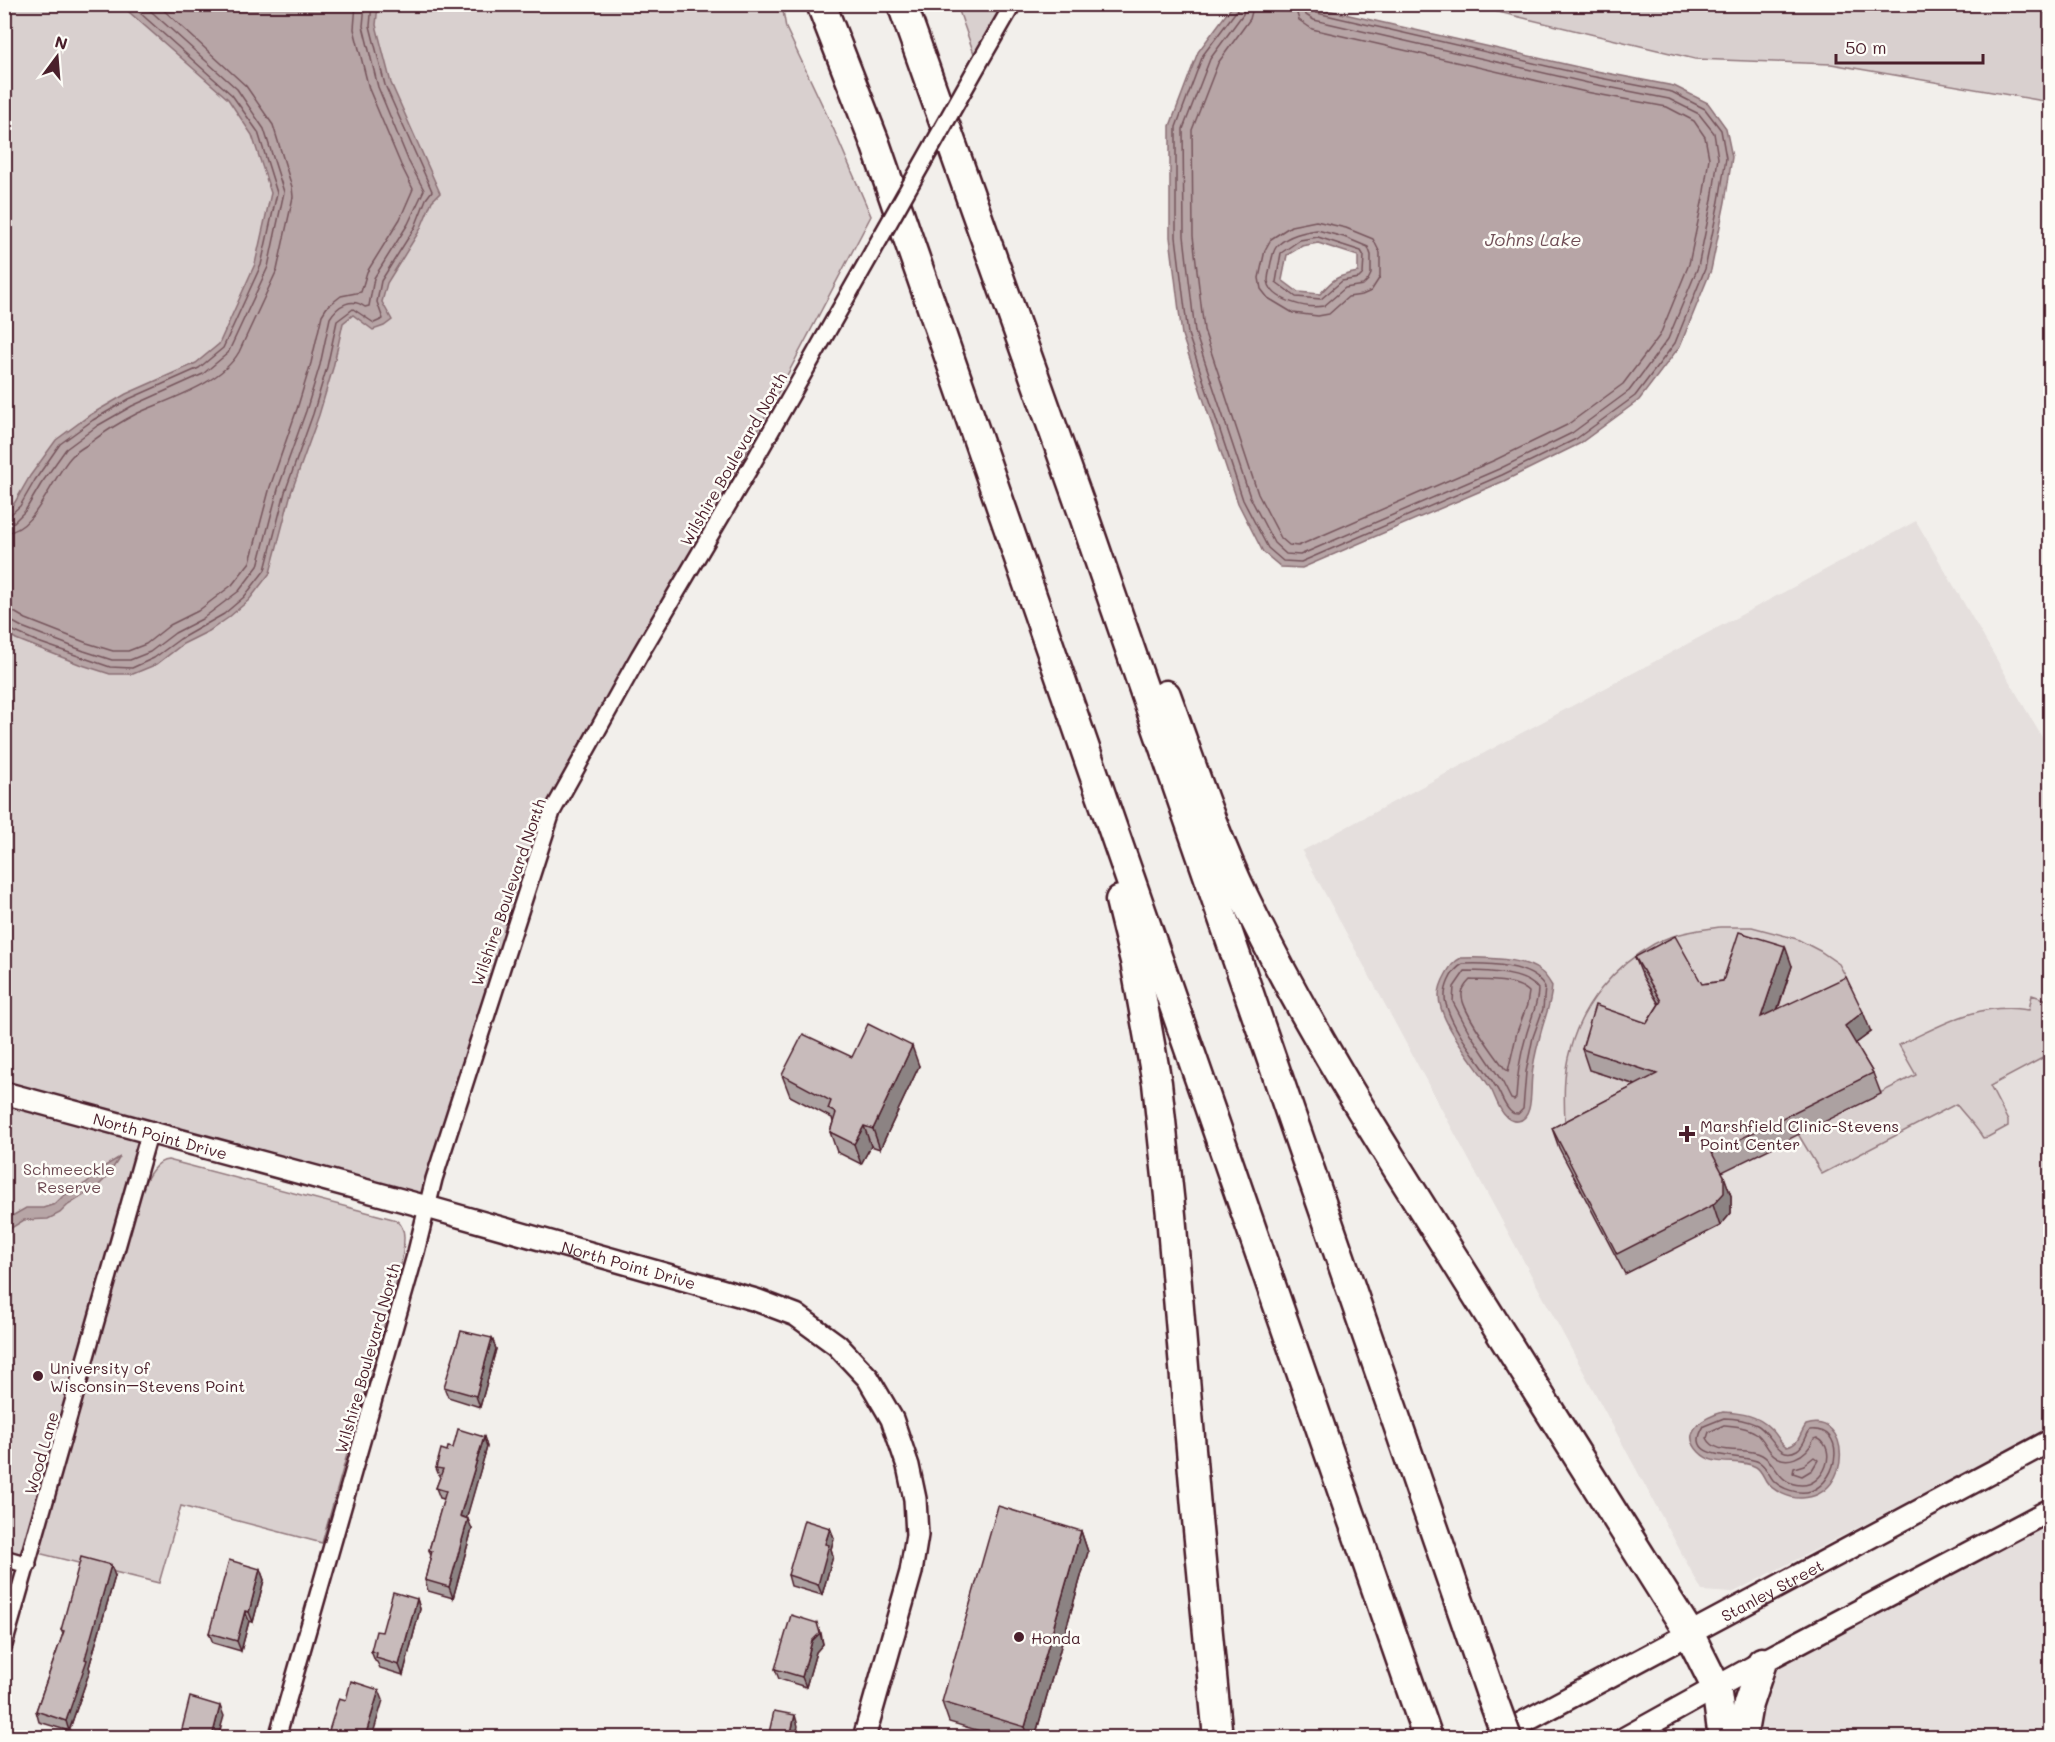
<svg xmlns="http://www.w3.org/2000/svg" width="2055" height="1742" viewBox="0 0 2055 1742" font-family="Mali,sans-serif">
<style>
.built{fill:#e5dfdd}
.green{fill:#d9d0cf;stroke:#92787d;stroke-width:1.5}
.water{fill:#b7a5a6;stroke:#8b6f75;stroke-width:1.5;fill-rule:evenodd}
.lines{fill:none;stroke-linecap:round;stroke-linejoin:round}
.shore{stroke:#76555c;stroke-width:1.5}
.street-casing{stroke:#4a1f2b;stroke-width:20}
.secondary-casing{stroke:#4a1f2b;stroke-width:26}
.highway-casing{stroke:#4a1f2b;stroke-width:33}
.street{stroke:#fdfcf7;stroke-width:15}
.secondary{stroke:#fdfcf7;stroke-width:21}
.highway{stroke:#fdfcf7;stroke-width:28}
.street-bridge-casing{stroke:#4a1f2b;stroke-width:20;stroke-linecap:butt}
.highway-bridge-casing{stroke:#4a1f2b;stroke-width:33;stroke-linecap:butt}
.street-bridge{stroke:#fdfcf7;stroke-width:15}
.highway-bridge{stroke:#fdfcf7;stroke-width:28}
.wall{fill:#aca1a1;stroke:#4a1f2b;stroke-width:1.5}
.shaded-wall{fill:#8c8383;stroke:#4a1f2b;stroke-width:1.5}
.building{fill:#c8bbbb;stroke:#4a1f2b;stroke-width:1.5}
.poi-dot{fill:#4a1f2b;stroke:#fdfcf7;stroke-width:2}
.labels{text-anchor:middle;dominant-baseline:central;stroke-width:5;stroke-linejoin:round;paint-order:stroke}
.street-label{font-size:16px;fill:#4a1f2b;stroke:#fdfcf7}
.poi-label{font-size:16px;fill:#4a1f2b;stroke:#fdfcf7;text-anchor:start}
.park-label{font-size:16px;fill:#6e4b54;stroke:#fdfcf7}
.water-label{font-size:18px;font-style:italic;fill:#704e56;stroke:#fdfcf7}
</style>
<rect width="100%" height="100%" fill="#f2efeb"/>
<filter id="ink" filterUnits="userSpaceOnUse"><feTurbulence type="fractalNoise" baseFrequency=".0167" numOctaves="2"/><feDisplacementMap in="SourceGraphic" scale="12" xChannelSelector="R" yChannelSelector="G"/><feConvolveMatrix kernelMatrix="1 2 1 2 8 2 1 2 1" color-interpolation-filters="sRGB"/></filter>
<g filter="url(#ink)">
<g class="built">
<path d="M 1916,521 L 2050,751 L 2050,1432 L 1935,1488 L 1732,1593 L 1702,1591 L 1302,851 Z"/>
<path d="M 2050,1510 L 2050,1737 L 1723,1737 L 1716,1687 Z"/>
</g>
<g class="green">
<path d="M 4,5 L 782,5 L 786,28 L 834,130 L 871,216 L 639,656 L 564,790 L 427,1207 L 150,1131 L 28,1565 L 4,1558 Z"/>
<path d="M 957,5 L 1013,5 L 978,65 Z"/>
<path d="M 1469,5 L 2050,5 L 2050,102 L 1831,64 L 1695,59 Z"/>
<path d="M 1720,927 L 1752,927 L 1797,939 L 1820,951 L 1839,964 L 1847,979 L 1776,1016 L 1731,1001 L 1643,977 L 1668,1021 L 1590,1070 L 1641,1087 L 1565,1124 C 1564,1099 1563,1074 1570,1050 C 1581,1006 1614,966 1654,944 C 1674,933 1698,930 1720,927 Z"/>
<path d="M 2032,995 L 2050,1001 L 2050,1054 L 1990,1086 L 2008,1121 L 2008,1126 L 1988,1137 L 1983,1138 C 1975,1125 1965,1116 1956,1104 L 1822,1174 L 1798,1134 L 1916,1075 L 1899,1045 C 1944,1024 1977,1002 2029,1010 Z"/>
<path d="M 168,1160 L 393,1219 C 401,1222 404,1230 404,1238 C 404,1267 388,1311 380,1340 C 360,1408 341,1475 322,1543 L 181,1506 L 159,1583 L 38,1553 L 138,1195 C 145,1183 153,1161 168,1160 Z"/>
</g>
<g class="water">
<path d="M 121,5 L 378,5 L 376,25 L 391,83 L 440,193 L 432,201 L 420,230 L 387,283 L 382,302 L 392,320 L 384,326 L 373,330 L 353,315 L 343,323 L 333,368 L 319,415 L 291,493 L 270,573 L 249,600 L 228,618 L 209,631 L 183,644 L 157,664 L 133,674 L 110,674 L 79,664 L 16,639 L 5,632 L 5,513 L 15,502 L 30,476 L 56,440 L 90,415 L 126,394 L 196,363 L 219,344 L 255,264 L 271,193 L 252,135 L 228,99 Z"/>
<path d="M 1305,5 L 1591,70 L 1674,86 L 1708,103 L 1726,128 L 1732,157 L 1725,202 L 1711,270 L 1680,346 L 1639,400 L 1579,444 L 1504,481 L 1302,568 L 1281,567 L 1263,552 L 1238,503 L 1182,335 L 1170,237 L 1170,126 L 1198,52 L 1233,5 ZM 1318,243 L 1358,256 L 1358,272 C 1337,276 1334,278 1320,294 L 1298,292 L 1282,280 L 1287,255 L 1302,246 Z"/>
<path d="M 1461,958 C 1482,957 1524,958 1540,971 C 1546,975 1549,981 1552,986 C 1551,1006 1543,1021 1539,1040 C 1536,1051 1533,1064 1532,1076 C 1530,1088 1534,1119 1518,1121 C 1503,1123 1497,1101 1492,1091 C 1478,1066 1439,1024 1439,996 C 1439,988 1442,981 1446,974 C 1450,967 1453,962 1461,958 Z"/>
<path d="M 120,1157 L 107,1177 L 97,1187 L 68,1205 L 60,1213 L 48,1219 L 24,1220 L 5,1232 L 5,1220 L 26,1208 L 43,1208 L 55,1204 L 63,1196 L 86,1183 L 105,1166 Z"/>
<path d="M 1723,1412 C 1741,1413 1758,1415 1771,1429 C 1778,1435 1779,1442 1787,1447 C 1800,1444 1799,1434 1806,1425 C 1850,1410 1855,1495 1802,1498 C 1791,1499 1772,1491 1766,1481 C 1763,1476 1761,1470 1756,1467 C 1738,1457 1715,1469 1699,1452 C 1679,1431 1705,1417 1723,1412 Z"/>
</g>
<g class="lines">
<g class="shore">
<path d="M 1238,4 L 1237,10 L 1203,55 L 1176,127 L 1176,237 L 1188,334 L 1243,500 L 1268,548 L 1283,561 L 1301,562 L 1502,475 L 1576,439 L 1635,396 L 1675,343 L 1705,269 L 1719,201 L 1726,158 L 1721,130 L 1705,109 L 1672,92 L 1590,76 L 1317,13 L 1312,10 L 1311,4"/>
<path d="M 1245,4 L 1243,14 L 1210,59 L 1183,129 L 1184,236 L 1195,332 L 1250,497 L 1274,543 L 1286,554 L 1300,555 L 1499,469 L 1572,433 L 1629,391 L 1668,339 L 1698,267 L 1712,200 L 1718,158 L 1714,133 L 1699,114 L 1669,99 L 1588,83 L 1314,20 L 1306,15 L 1303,4"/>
<path d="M 1254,4 L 1250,19 L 1218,63 L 1192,130 L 1193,236 L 1204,330 L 1258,494 L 1281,538 L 1289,545 L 1298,546 L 1495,460 L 1567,425 L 1623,384 L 1660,335 L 1689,264 L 1703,198 L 1709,158 L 1705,137 L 1694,121 L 1667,107 L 1586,92 L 1312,29 L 1299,20 L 1294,4"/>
<path d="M 1316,221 L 1346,228 L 1373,239 L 1380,253 L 1380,277 L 1371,291 L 1362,295 L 1348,297 L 1329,314 L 1318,316 L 1293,313 L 1268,298 L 1261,289 L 1259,278 L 1265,250 L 1271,239 L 1291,226 Z"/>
<path d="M 1317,230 L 1344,237 L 1368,247 L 1371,255 L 1371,274 L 1368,280 L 1363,285 L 1345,288 L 1324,306 C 1308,309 1271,301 1268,281 C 1268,275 1270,268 1271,262 C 1273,256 1273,249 1278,245 C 1289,235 1303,232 1317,230 Z"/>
<path d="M 1318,237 L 1361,251 L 1364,256 L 1363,274 L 1359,278 L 1342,281 L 1321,299 L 1296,297 L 1276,282 L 1281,253 L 1300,240 Z"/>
<path d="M 4,516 L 10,515 L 20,506 L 35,480 L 60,444 L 93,420 L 129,399 L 199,368 L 223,348 L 261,265 L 277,193 L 258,132 L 232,95 L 130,4"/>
<path d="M 4,524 L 14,522 L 25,511 L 41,484 L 66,449 L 97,426 L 132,406 L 203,374 L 228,353 L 268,267 L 284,192 L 264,129 L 237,89 L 143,4"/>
<path d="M 4,533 C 36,532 52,476 72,456 C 76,452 82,448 87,445 C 103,433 120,422 138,413 C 169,399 221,384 239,352 L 277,270 L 293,197 L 292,187 L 273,125 L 246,86 L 157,4"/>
<path d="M 4,611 L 14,612 L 26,619 L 87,643 L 113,651 L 128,651 L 146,644 L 170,625 L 198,611 L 232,585 L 250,562 L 270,487 L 297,409 L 311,363 L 322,315 L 327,307 L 341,296 L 361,292 L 367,272 L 400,219 L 413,189 L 401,165 L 369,89 L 354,29 L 356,4"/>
<path d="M 4,620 L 11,621 L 22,627 L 84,651 L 112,660 L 130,660 L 150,652 L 175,633 L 202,619 L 239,591 L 258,566 L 278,489 L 306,411 L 320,365 L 330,318 C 338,305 352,297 365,307 L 369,306 L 374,278 L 408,224 L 424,190 L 409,162 L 378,87 L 363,26 L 365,4"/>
<path d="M 4,627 L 38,642 L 110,667 L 132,668 L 154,658 L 180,639 L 224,614 L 244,597 L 265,570 L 285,492 L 313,414 L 327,367 L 337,321 L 353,309 L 374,323 L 383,319 L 377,302 L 381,281 L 415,227 L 426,199 L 432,191 L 385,85 L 370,26 L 372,4"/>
<path d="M 1463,964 C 1487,963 1533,964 1545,987 L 1543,1009 L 1533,1037 L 1526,1072 L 1523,1109 L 1518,1114 C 1514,1114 1513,1114 1510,1111 C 1503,1104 1501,1094 1496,1087 C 1480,1060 1454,1034 1446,1004 C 1442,990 1451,970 1463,964 Z"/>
<path d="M 1465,971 C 1485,971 1526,972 1538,989 C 1538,1006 1530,1020 1526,1036 C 1520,1056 1517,1077 1516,1098 L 1514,1100 L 1511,1099 L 1503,1083 L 1469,1032 L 1453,1002 L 1454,987 Z"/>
<path d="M 1470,980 C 1487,981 1516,979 1529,992 L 1527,1005 L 1517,1032 L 1508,1071 L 1505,1069 C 1495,1055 1462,1012 1462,996 C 1461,990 1466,984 1470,980 Z"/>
<path d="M 1724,1418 C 1735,1418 1746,1420 1757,1425 C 1771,1432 1778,1461 1797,1450 C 1805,1445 1805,1437 1810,1430 C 1846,1426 1840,1480 1811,1491 C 1799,1495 1781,1489 1773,1480 C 1768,1474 1766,1466 1759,1462 C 1744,1453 1681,1463 1704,1426 Z"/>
<path d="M 1724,1425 C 1735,1426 1747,1427 1756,1433 C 1763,1438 1765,1445 1770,1451 C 1785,1469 1807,1456 1814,1439 L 1817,1438 C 1839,1449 1824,1486 1801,1485 C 1777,1484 1778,1464 1762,1455 C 1746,1446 1716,1457 1707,1438 L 1709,1432 Z"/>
<path d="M 1814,1457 L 1818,1460 L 1812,1470 L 1802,1476 L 1793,1473 L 1794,1468 L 1804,1465 Z"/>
</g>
<g class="street-casing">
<g id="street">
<path d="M 978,65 L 1013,4"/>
<path d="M 4,1558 L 28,1565"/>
<path d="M 4,1645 L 150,1131"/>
<path d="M 277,1738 L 416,1252 L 434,1179 L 552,812 L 639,656 L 754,461 L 873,251"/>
</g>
</g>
<g class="secondary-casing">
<g id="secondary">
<path id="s1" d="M 4,1093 L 427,1207 L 756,1300 L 796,1315 L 837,1345 L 868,1378 L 892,1419 L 908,1466 L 915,1499 L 917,1535 L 911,1572 L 864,1738"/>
<path id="s2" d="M 1494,1738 L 2050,1441"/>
<path d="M 1625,1738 L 1762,1662 L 2050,1510"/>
</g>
</g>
<g class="highway-casing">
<g id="highway">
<path d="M 821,4 L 875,143 L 1428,1738"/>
<path d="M 902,4 L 1084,516 L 1492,1697"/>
<path d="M 1166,695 C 1191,763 1213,832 1244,897 C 1304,1022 1379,1140 1453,1257 C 1532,1383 1610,1508 1689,1633 L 1716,1687 L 1723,1738"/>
<path d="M 1120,900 L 1135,961 L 1157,1083 L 1171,1215 L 1197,1519 L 1218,1738"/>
<path d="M 1742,1738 L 1748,1704 L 1762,1662"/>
</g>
</g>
<use href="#street" class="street"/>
<use href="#secondary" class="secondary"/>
<use href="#highway" class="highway"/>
<g class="street-bridge-casing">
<path id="street-bridge" d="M 873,251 L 978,65"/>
</g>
<g class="highway-bridge-casing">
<path id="highway-bridge" d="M 1492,1697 L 1507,1738"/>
</g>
<use href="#street-bridge" class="street-bridge"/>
<use href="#highway-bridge" class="highway-bridge"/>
</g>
<g class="wall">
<path d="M 1635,957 L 1702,984 L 1723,981 L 1792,966 L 1778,1009 L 1871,1032 L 1855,1044 L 1873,1073 L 1881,1094 L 1722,1172 L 1731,1196 L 1731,1213 L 1720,1226 L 1625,1274 L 1559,1148 L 1552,1128 L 1636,1085 L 1589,1070 L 1582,1049 L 1647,1023 L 1659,1004 L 1643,977 Z"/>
<path d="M 852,1057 L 919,1066 L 880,1149 L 871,1146 L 861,1164 L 837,1152 L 830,1132 L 833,1122 L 832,1118 L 790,1096 L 782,1075 Z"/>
<path d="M 492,1338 L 496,1349 L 480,1407 L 448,1397 L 444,1387 Z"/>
<path d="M 484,1437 L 487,1447 L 466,1518 L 472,1529 L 453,1598 L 428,1591 L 425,1580 L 431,1556 L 429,1550 L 444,1499 L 440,1498 L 436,1488 L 440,1478 L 436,1468 L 447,1451 Z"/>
<path d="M 830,1528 L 834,1538 L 831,1549 L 833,1556 L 822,1595 L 791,1586 L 788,1575 Z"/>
<path d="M 1081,1531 L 1088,1552 L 1035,1737 L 1000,1737 L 949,1722 L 942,1702 Z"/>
<path d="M 260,1569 L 264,1580 L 253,1622 L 249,1621 L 241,1651 L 213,1643 L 209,1633 Z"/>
<path d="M 115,1576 L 89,1667 L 90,1670 L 69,1731 L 39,1722 L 36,1711 L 63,1634 L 61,1630 Z"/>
<path d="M 417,1599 L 420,1609 L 403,1675 L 380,1668 L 377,1662 L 375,1661 L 371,1651 L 382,1632 Z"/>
<path d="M 821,1633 L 823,1644 L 816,1652 L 806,1687 L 779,1679 L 775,1669 Z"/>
</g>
<g class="shaded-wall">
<path d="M 1785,946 L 1792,966 L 1768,1037 L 1761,1017 Z"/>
<path d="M 1863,1012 L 1871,1032 L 1852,1046 L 1845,1026 Z"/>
<path d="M 912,1046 L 919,1066 L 880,1149 L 873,1129 Z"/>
<path d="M 864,1126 L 871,1146 L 861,1164 L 854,1144 Z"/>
<path d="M 1724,1176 L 1731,1196 L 1731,1213 L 1720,1226 L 1713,1205 Z"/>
<path d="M 492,1338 L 496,1349 L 480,1407 L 476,1396 Z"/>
<path d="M 484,1437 L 487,1447 L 464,1527 L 460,1516 Z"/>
<path d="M 468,1519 L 472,1529 L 453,1598 L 449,1587 Z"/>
<path d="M 830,1528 L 834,1538 L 831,1549 L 833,1556 L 822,1595 L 818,1585 L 825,1544 Z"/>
<path d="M 1081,1531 L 1088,1552 L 1035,1737 L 1029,1737 L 1025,1727 Z"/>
<path d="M 111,1565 L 115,1576 L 89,1667 L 90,1670 L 69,1731 L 66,1721 Z"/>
<path d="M 260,1569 L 264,1580 L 253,1622 L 249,1612 Z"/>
<path d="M 417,1599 L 420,1609 L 403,1675 L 399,1665 Z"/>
<path d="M 245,1611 L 249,1621 L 241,1651 L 237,1641 Z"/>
<path d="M 817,1623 L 823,1644 L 816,1652 L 806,1687 L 802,1677 Z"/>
<path d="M 379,1690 L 383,1700 L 372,1737 L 365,1737 Z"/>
<path d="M 220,1706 L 224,1716 L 218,1737 L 212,1737 Z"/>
<path d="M 795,1715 L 798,1726 L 796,1737 L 790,1737 Z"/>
</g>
<g class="building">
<path d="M 1739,932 L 1785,946 L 1761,1017 L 1846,977 L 1863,1012 L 1845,1026 L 1873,1073 L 1712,1153 L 1724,1176 L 1724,1193 L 1713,1205 L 1617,1254 L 1552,1128 L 1657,1074 L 1582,1049 L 1595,1005 L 1647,1023 L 1661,1001 L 1635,957 L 1675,936 L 1702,984 L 1723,981 Z"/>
<path d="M 868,1024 L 912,1046 L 873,1129 L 864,1126 L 854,1144 L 830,1132 L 836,1113 L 828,1109 L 831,1101 L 782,1075 L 803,1034 L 852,1057 Z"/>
<path d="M 461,1331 L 492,1338 L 476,1396 L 444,1387 Z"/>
<path d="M 458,1429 L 484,1437 L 460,1516 L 468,1519 L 449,1587 L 425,1580 L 432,1551 L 429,1550 L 446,1491 L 436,1488 L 443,1469 L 436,1468 L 441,1449 L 447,1451 L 448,1447 L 453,1448 Z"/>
<path d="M 998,1506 L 1081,1531 L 1025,1727 L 942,1702 Z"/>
<path d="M 804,1520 L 830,1528 L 825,1544 L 829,1545 L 818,1585 L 788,1575 Z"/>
<path d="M 81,1557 L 111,1565 L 85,1659 L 87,1660 L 66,1721 L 36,1711 L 64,1631 L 61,1630 Z"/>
<path d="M 229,1560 L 260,1569 L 249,1612 L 245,1611 L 237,1641 L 209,1633 Z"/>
<path d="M 393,1592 L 417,1599 L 399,1665 L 376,1658 L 377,1653 L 371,1651 L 376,1631 L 382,1632 Z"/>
<path d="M 791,1615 L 817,1623 L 820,1633 L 812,1641 L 802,1677 L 775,1669 Z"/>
<path d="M 351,1681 L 379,1690 L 365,1737 L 327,1737 L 339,1698 L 346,1700 Z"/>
<path d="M 190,1697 L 220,1706 L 212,1737 L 180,1737 Z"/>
<path d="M 774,1711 L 795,1715 L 790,1737 L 768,1737 Z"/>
</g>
</g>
<g class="poi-dot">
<path d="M1684 1125h6v6h6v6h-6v6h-6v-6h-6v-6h6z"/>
<circle cx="38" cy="1376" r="6"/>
<circle cx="1019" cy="1637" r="6"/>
</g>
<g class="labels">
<g class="street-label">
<text transform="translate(733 459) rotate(-60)">Wilshire Boulevard North</text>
<text transform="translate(508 892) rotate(-71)">Wilshire Boulevard North</text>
<text stroke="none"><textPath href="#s1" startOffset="162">North Point Drive</textPath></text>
<text stroke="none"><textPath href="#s1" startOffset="648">North Point Drive</textPath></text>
<text transform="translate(367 1358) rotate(-74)">Wilshire Boulevard North</text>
<text transform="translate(41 1453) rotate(-74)">Wood Lane</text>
<text stroke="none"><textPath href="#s2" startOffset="315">Stanley Street</textPath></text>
</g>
<g class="poi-label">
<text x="1700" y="1125">Marshfield Clinic-Stevens<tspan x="1700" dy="18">Point Center</tspan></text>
<text x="50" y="1367">University of<tspan x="50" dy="18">Wisconsin–Stevens Point</tspan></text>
<text x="1031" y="1637">Honda</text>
</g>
<g class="park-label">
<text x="69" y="1168">Schmeeckle<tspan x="69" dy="18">Reserve</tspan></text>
</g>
<g class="water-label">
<text x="1533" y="239">Johns Lake</text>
</g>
</g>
<rect width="2055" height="1742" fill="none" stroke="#fdfcf7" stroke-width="24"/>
<rect x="12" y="12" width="2031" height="1718" fill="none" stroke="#4a1f2b" stroke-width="2" filter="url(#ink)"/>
<g transform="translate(57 57) rotate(16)" stroke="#fdfcf7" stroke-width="4.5" paint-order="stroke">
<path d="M0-4.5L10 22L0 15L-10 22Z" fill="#4a1f2b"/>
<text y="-9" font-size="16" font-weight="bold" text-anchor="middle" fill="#4a1f2b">N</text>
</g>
<path d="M1836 54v9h147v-9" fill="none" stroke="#4a1f2b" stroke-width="3"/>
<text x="1845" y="54" font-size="18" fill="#4a1f2b" stroke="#fdfcf7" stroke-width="4.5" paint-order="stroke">50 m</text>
</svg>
